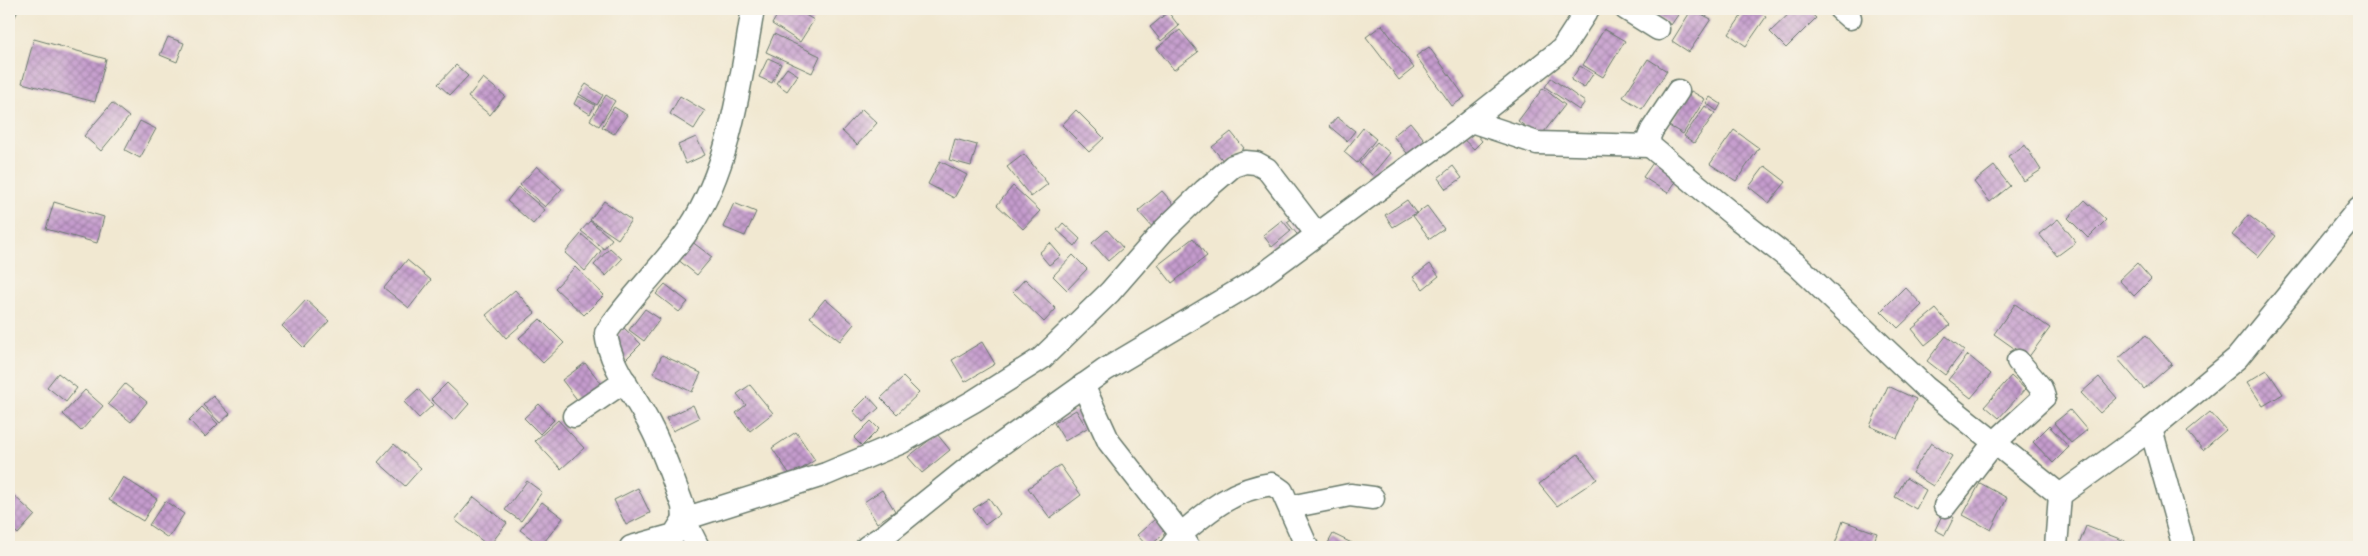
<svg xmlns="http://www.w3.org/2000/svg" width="2368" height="556" viewBox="0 0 2368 556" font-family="'Shantell Sans',sans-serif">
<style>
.building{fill:url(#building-cross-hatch)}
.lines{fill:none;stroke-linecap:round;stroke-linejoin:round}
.minor-casing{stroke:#68796b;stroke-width:25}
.minor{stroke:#fff;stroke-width:22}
</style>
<defs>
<pattern id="building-cross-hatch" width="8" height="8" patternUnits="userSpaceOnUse" patternTransform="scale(1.25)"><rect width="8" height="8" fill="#c59bcd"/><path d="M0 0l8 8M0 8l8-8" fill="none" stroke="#9f80a7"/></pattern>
</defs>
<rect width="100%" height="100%" fill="#f7f3e8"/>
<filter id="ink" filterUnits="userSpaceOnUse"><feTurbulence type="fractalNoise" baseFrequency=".02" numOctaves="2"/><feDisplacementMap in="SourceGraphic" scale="10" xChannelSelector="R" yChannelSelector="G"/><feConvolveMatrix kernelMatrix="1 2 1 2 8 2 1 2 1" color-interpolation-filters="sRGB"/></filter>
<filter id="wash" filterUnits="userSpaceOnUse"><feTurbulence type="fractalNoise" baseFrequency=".0096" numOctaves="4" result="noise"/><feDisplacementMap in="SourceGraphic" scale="20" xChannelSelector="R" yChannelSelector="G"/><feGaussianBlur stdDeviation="1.12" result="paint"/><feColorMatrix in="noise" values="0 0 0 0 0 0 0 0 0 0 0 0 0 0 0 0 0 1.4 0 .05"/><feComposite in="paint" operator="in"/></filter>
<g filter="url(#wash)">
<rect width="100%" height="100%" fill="#f1e8d1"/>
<g id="blocks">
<g class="building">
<path d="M 9,9 L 19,9 L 9,28 Z"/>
<path d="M 781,9 L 795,9 L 814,20 L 800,42 L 772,24 Z"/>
<path d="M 1647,9 L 1682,9 L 1671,25 Z"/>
<path d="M 1692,9 L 1711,19 L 1689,52 L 1672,41 Z"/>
<path d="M 1746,9 L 1754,9 L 1766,17 L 1746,46 L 1729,34 Z"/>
<path d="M 1794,9 L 1806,9 L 1816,18 L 1786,48 L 1770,32 Z"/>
<path d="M 1168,12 L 1179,26 L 1161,41 L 1150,27 Z"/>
<path d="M 1382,25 L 1414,68 L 1399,80 L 1366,37 Z"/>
<path d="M 1604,29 L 1625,41 L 1603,77 L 1583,65 Z"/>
<path d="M 1180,30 L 1198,52 L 1174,70 L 1157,48 Z"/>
<path d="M 774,34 L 820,56 L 812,73 L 766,52 Z"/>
<path d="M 168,37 L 184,43 L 177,62 L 160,55 Z"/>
<path d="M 34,39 L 106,59 L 95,102 L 22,83 Z"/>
<path d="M 1429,47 L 1465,97 L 1452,106 L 1416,56 Z"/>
<path d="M 768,58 L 781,64 L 772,83 L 759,77 Z"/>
<path d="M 1648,59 L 1667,71 L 1642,109 L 1623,97 Z"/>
<path d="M 456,65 L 468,76 L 450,95 L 438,84 Z"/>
<path d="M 1580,66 L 1593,74 L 1584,88 L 1571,80 Z"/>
<path d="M 787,68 L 798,75 L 787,91 L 776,83 Z"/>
<path d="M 483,78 L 505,96 L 490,115 L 468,97 Z"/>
<path d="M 1551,78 L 1585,102 L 1579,110 L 1545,87 Z"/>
<path d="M 586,84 L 603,95 L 597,105 L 579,94 Z"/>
<path d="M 1543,88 L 1565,105 L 1540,137 L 1518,121 Z"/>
<path d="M 1691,91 L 1705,99 L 1683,134 L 1669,126 Z"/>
<path d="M 606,95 L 615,101 L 599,126 L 590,120 Z"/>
<path d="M 578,96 L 595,105 L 590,114 L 574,104 Z"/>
<path d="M 680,96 L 705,111 L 694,129 L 670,114 Z"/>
<path d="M 1710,97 L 1721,104 L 1717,111 L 1706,103 Z"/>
<path d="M 112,103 L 129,117 L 101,151 L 84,136 Z"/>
<path d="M 1705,106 L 1715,113 L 1694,143 L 1684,136 Z"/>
<path d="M 614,107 L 627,115 L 614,134 L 602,127 Z"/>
<path d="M 862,109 L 877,123 L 857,145 L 842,131 Z"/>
<path d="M 1076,110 L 1104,138 L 1089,152 L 1062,125 Z"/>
<path d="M 1337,117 L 1355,131 L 1347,141 L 1329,126 Z"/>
<path d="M 140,121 L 156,129 L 140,158 L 125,150 Z"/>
<path d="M 1410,122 L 1428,144 L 1411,158 L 1393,136 Z"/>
<path d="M 1363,128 L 1376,139 L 1357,163 L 1344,152 Z"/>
<path d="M 1473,130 L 1482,141 L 1474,149 L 1463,139 Z"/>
<path d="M 1734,130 L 1759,148 L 1736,181 L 1710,164 Z"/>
<path d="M 1231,132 L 1244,148 L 1225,163 L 1212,147 Z"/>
<path d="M 696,137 L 705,155 L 686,164 L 678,145 Z"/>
<path d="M 955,139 L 977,145 L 971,166 L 949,160 Z"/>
<path d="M 1377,142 L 1390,153 L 1372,175 L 1359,163 Z"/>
<path d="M 2025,145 L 2041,170 L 2024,181 L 2008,156 Z"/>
<path d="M 1024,154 L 1048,184 L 1031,197 L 1007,167 Z"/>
<path d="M 1657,157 L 1681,174 L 1668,193 L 1643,177 Z"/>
<path d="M 940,161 L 967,175 L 954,198 L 928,184 Z"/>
<path d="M 537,166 L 562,189 L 545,207 L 520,185 Z"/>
<path d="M 1453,166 L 1462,178 L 1446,189 L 1438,178 Z"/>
<path d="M 1765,166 L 1786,182 L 1769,203 L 1749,187 Z"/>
<path d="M 1994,166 L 2010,186 L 1990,202 L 1974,182 Z"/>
<path d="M 1013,186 L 1040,211 L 1023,229 L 997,205 Z"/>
<path d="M 518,187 L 545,210 L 533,224 L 507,201 Z"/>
<path d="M 1162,191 L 1178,209 L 1154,229 L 1138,211 Z"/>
<path d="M 1407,200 L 1416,213 L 1393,227 L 1385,215 Z"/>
<path d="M 2085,200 L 2106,220 L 2088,238 L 2068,218 Z"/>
<path d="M 604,201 L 631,220 L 618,239 L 590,220 Z"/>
<path d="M 54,202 L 104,217 L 97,243 L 46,229 Z"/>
<path d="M 734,203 L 756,212 L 745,236 L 723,227 Z"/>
<path d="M 1427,206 L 1444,229 L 1430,239 L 1413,216 Z"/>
<path d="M 1297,215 L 1310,231 L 1301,239 L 1287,222 Z"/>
<path d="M 2248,215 L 2276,236 L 2259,257 L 2232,235 Z"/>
<path d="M 2058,219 L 2076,242 L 2057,256 L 2039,234 Z"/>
<path d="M 1282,220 L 1291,231 L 1272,247 L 1263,235 Z"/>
<path d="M 590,221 L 612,239 L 604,249 L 581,231 Z"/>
<path d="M 1063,223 L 1080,239 L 1075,246 L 1057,230 Z"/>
<path d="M 1107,230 L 1123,248 L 1108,261 L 1092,243 Z"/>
<path d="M 581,234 L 601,251 L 585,271 L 565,253 Z"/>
<path d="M 1193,238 L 1207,256 L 1172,283 L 1158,265 Z"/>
<path d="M 691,241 L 712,257 L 697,275 L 677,259 Z"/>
<path d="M 1050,243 L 1061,256 L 1049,265 L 1039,253 Z"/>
<path d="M 610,248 L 622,259 L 606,276 L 594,265 Z"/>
<path d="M 1073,255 L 1087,269 L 1067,290 L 1053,276 Z"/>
<path d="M 407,260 L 431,280 L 409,308 L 384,288 Z"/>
<path d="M 2137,263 L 2151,279 L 2134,296 L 2119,280 Z"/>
<path d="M 1430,264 L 1439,276 L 1423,289 L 1413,277 Z"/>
<path d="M 575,267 L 604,295 L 584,315 L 555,288 Z"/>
<path d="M 1025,279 L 1056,309 L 1044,322 L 1013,292 Z"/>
<path d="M 665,284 L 688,302 L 679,312 L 656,294 Z"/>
<path d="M 1905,287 L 1922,305 L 1898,328 L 1881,311 Z"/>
<path d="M 515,290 L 535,313 L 506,338 L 486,315 Z"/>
<path d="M 825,299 L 854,324 L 840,341 L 810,317 Z"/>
<path d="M 306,300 L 329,321 L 304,348 L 282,326 Z"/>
<path d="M 2015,304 L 2050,328 L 2028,358 L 1994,334 Z"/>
<path d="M 645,309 L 660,319 L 644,341 L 629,330 Z"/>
<path d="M 1936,309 L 1950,325 L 1925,345 L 1912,329 Z"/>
<path d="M 540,319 L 564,343 L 543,363 L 519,338 Z"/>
<path d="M 624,328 L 641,344 L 625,360 L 608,344 Z"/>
<path d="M 2146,335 L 2172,364 L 2144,389 L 2118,359 Z"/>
<path d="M 1946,336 L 1964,350 L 1945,375 L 1927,361 Z"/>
<path d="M 982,342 L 995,364 L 965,382 L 952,360 Z"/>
<path d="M 662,355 L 701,373 L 692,392 L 653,373 Z"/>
<path d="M 1968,355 L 1991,374 L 1971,398 L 1948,380 Z"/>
<path d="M 585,363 L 605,388 L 582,406 L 562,380 Z"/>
<path d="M 2267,370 L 2283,394 L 2263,406 L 2247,382 Z"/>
<path d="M 58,373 L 77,388 L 66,402 L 47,387 Z"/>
<path d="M 2011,376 L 2025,389 L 1999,418 L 1985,406 Z"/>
<path d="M 903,377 L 919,393 L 897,414 L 881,398 Z"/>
<path d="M 2099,377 L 2117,398 L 2100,413 L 2081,393 Z"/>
<path d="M 447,383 L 469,404 L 454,421 L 431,399 Z"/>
<path d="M 125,384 L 147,402 L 131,422 L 108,404 Z"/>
<path d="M 750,385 L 773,413 L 750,431 L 736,413 L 746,405 L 737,394 Z"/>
<path d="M 1888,386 L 1916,399 L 1897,438 L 1870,426 Z"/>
<path d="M 418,389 L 433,405 L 419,418 L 404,402 Z"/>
<path d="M 85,390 L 103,406 L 81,431 L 63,414 Z"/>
<path d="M 213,396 L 230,414 L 220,423 L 203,405 Z"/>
<path d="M 868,396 L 879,408 L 863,422 L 853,411 Z"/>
<path d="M 539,404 L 554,420 L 540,434 L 524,418 Z"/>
<path d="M 693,405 L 699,418 L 673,431 L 666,418 Z"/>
<path d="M 202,407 L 218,424 L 205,437 L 189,420 Z"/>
<path d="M 1076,410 L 1087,428 L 1065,441 L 1054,423 Z"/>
<path d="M 2070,410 L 2087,430 L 2071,443 L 2054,423 Z"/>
<path d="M 2210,412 L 2226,430 L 2203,450 L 2187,431 Z"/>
<path d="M 558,420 L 584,448 L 561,469 L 535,441 Z"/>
<path d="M 871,421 L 879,429 L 862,446 L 854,438 Z"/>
<path d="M 2049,426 L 2069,447 L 2053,463 L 2033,442 Z"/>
<path d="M 796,432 L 815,460 L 791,476 L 772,448 Z"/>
<path d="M 937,434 L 950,450 L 922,473 L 908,457 Z"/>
<path d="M 1931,443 L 1952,456 L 1933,486 L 1912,473 Z"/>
<path d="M 394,444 L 421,468 L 405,486 L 378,462 Z"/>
<path d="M 1578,454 L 1597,479 L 1557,506 L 1539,484 Z"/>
<path d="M 1060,465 L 1081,495 L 1050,518 L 1028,488 Z"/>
<path d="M 123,477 L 157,499 L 143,521 L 109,500 Z"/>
<path d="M 1906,478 L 1926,490 L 1916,509 L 1895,497 Z"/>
<path d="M 527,481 L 542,492 L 521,521 L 505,510 Z"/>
<path d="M 1980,483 L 2007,498 L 1991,530 L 1963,515 Z"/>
<path d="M 638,488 L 650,513 L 626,525 L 614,500 Z"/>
<path d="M 882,490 L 895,511 L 877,523 L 864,502 Z"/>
<path d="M 10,492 L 35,515 L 18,534 L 9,526 Z"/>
<path d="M 474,497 L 507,523 L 489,546 L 455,520 Z"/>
<path d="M 989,498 L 1000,514 L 985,525 L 973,509 Z"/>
<path d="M 165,501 L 184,514 L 168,538 L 149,525 Z"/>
<path d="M 542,502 L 563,518 L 541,546 L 520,530 Z"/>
<path d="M 1943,513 L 1954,517 L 1945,535 L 1935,530 Z"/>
<path d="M 1155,519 L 1167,532 L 1148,547 L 1137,535 Z"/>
<path d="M 1843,521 L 1877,533 L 1872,547 L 1834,547 Z"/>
<path d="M 2086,526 L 2125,541 L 2123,547 L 2078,547 Z"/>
<path d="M 1333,534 L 1360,547 L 1326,547 Z"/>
</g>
</g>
</g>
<g filter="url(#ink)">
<use href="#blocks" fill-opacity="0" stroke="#68796b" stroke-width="1"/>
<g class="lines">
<g class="minor-casing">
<g id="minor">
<path d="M 1626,9 L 1658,29"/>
<path d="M 1840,9 L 1850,18"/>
<path d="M 1678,91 L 1652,130 L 1649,137 L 1650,146 L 1738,219 L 1796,264 L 1925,387 L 2060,495 L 2151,429 L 2237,358 L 2359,208"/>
<path d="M 1471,121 L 1537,143 L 1650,146"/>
<path d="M 1083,385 L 1109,442 L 1181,534 L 1171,547"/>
<path d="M 574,416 L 625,381"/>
<path d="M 2151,429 L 2182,540 L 2182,547"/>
<path d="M 1945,506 L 1994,443 L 2044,397 L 2041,388 L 2018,361"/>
<path d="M 1290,507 L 1350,495 L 1373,498"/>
<path d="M 1188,546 L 1181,534 C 1208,511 1235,488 1272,484 L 1282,491 L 1307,547"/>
<path d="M 631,547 L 674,535 L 684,519 L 683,506 C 673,480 664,452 651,427 C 636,396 610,368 606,333 C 630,296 664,266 689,229 C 731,165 740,83 753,9"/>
<path d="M 698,547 L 684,519 L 826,474 L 902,442 L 974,401 L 1042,358 L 1110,292 L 1165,229 L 1205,190 L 1233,166 L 1245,162 L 1256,163 L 1267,169 L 1316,233"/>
<path d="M 867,547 L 885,535 L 973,464 L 1105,370 L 1253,282 L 1471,121 L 1562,49 L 1588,9"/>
<path d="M 2056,547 L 2060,495"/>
</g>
</g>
<use href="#minor" class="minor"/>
</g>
</g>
<rect width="2368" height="556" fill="none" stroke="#f7f3e8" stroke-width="30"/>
</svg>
